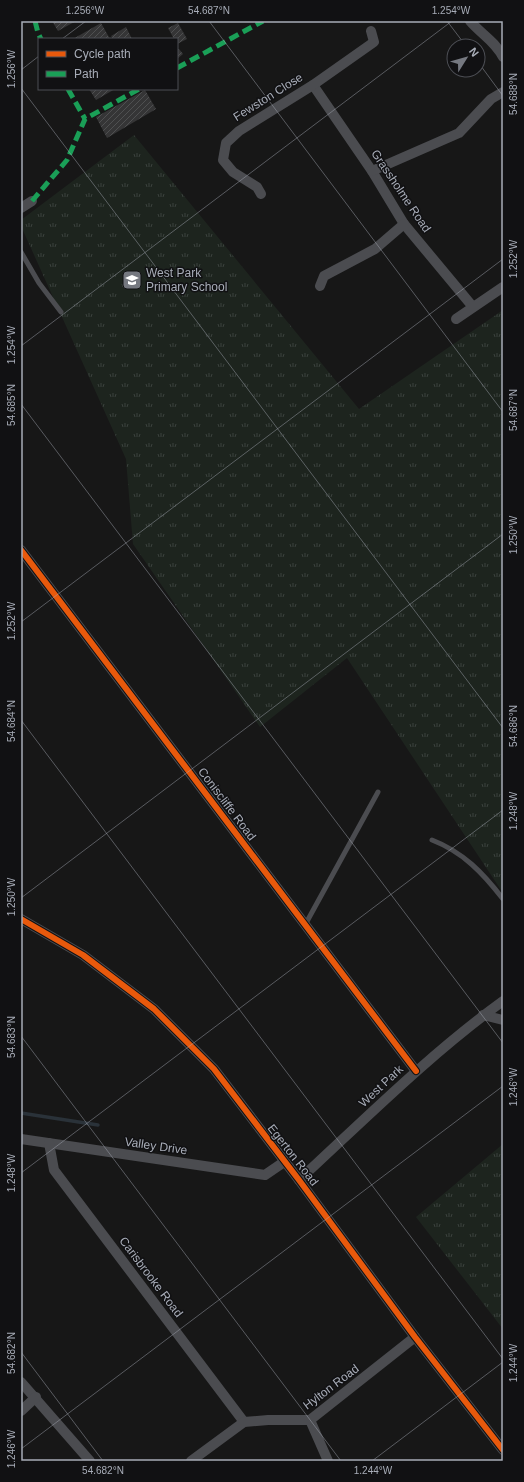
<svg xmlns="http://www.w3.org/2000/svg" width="524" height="1482" viewBox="0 0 524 1482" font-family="Arial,sans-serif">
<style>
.park{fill:url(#park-tufts)}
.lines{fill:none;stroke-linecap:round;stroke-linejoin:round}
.stream{stroke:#2a3239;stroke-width:3.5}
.building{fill:url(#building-hatch)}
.service{stroke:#4b4c50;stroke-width:5}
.minor{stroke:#4b4c50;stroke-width:10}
.quiet{stroke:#1a9f57;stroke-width:5;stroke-dasharray:10 5;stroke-linecap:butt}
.cycleway-casing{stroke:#111113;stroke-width:8}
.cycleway{stroke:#e8590c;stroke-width:6}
.ticks{fill:none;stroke:#a8adb8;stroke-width:1;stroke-opacity:0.45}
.labels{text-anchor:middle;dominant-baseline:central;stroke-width:3;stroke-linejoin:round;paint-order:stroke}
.street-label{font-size:12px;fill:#a8adb8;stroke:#111113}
.poi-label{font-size:12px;fill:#a8adb8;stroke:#111113;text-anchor:start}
.neatline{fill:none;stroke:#a8adb8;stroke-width:1.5}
.ticks-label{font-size:10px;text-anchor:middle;fill:#a8adb8}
</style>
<defs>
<pattern id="park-tufts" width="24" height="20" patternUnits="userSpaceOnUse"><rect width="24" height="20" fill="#1d241e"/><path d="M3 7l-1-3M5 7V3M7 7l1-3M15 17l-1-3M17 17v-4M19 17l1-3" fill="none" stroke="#3b413d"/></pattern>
<pattern id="building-hatch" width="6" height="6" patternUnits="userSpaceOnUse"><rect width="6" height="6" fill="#353536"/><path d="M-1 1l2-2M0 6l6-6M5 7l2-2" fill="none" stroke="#4f5051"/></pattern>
</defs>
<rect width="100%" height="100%" fill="#171717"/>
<g class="park">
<path d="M 134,135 L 359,409 L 503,310 L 503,893 L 347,658 L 260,727 L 133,544 L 126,459 L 21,226 L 21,220 Z"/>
<path d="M 503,1144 L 503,1329 L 416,1217 Z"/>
</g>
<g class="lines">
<path class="stream" d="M 21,1113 L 98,1125"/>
</g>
<g class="building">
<path d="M 52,21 L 76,21 L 58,31 Z"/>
<path d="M 101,23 L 110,39 L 73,39 Z"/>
<path d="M 178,23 L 187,39 L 177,44 L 177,39 L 174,39 L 168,28 Z"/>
<path d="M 126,27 L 132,39 L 113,39 L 111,36 Z"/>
<path d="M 179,49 L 183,54 L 177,59 L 177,50 Z"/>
<path d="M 89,89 L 115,89 L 96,100 Z"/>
<path d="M 145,90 L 156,109 L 107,138 L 96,117 Z"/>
</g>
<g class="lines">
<g class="service">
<path d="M 21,252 L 39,283 L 61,312"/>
<path d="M 432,840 C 463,852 483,873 503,899"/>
<path d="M 305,925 L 378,792"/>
</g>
<g class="minor">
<path d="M 470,21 C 481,34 495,41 503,57"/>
<path d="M 313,85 L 372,171 L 404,224 L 473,307"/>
<path d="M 372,171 L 459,133 L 491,99 L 503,92"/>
<path d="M 261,194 L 257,187 L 233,172 L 223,160 L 226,143 L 239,131 L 313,85 L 374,42 L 371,31"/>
<path d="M 21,208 L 32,201"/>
<path d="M 320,286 L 324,276 L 375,249 L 404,224"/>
<path d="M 456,319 L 503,287"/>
<path d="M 21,550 L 416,1071"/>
<path d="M 21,919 L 83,955 L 154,1009 L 214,1069 L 299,1180 L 415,1337 L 503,1450"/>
<path d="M 483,1015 L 503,1020"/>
<path d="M 21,1139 L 265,1175 L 284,1162"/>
<path d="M 49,1143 L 54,1170 L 244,1422"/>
<path d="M 299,1180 C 365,1119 430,1054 503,1001"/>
<path d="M 21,1382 L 90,1461"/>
<path d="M 21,1411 L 36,1397"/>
<path d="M 310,1420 L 328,1461"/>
<path d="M 191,1461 L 244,1422 L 268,1420 L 310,1420 L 415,1337"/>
</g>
<g class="quiet">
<path d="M 35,21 L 38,33 L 41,39"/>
<path d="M 177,68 L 263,21"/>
<path d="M 68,89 L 85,119"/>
<path d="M 32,201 L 67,160 L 85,119 L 139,89"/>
</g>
<g class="cycleway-casing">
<g id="cycleway">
<path d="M 21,550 L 416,1071"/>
<path d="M 21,919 L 83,955 L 154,1009 L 214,1069 L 299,1180 L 415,1337 L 503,1450"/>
</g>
</g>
<use href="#cycleway" class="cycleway"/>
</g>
<path class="ticks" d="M 209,21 L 503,412M 447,21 L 466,46M 62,39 L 86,21M 478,62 L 503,96M 21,70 L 39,56M 21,88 L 503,728M 21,346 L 452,21M 21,404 L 503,1043M 21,622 L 503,259M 21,720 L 503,1359M 21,898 L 503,534M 21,1036 L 341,1461M 21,1173 L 503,810M 21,1352 L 103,1461M 21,1449 L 503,1086M 372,1461 L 503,1362"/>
<defs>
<g id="school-square" transform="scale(1)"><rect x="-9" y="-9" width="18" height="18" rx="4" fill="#757880" stroke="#111113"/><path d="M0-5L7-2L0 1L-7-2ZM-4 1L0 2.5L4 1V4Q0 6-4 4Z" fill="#fff"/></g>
</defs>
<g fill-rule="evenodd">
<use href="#school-square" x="132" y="280"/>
</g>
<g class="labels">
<g class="street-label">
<text transform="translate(268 97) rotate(-32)">Fewston Close</text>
<text transform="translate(401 191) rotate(56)">Grassholme Road</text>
<text transform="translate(227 804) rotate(53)">Coniscliffe Road</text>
<text transform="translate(381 1086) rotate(-43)">West Park</text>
<text transform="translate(156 1146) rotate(8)">Valley Drive</text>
<text transform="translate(293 1155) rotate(52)">Egerton Road</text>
<text transform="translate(151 1277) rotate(53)">Carisbrooke Road</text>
<text transform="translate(331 1387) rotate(-37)">Hylton Road</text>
</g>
<g class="poi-label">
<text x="146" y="273">West Park<tspan x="146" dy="14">Primary School</tspan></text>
</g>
</g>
<rect width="524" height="1482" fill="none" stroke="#111113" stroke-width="44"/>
<rect x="38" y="38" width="140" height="52" fill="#111113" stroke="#4d4f55"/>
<rect x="46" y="51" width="20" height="6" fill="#e8590c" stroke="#4d4f55"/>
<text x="74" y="58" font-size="12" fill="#a8adb8">Cycle path</text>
<rect x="46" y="71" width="20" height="6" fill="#1a9f57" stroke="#4d4f55"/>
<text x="74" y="78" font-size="12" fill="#a8adb8">Path</text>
<g transform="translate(466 58) rotate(53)"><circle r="19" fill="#111113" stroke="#4d4f55"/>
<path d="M0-3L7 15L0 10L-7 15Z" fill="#757880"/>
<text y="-6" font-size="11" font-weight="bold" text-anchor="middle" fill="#a8adb8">N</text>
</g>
<rect x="22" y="22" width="480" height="1438" class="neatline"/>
<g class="ticks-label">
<text x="85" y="14">1.256°W</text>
<text x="209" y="14">54.687°N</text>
<text x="451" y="14">1.254°W</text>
<text transform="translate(11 69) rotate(-90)" y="4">1.256°W</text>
<text transform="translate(513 94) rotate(-90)" y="4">54.688°N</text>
<text transform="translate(513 259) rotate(-90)" y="4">1.252°W</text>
<text transform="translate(11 345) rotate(-90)" y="4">1.254°W</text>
<text transform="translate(11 405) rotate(-90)" y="4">54.685°N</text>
<text transform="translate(513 410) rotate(-90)" y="4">54.687°N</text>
<text transform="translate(513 535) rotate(-90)" y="4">1.250°W</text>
<text transform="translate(11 621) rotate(-90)" y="4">1.252°W</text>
<text transform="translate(11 721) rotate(-90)" y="4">54.684°N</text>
<text transform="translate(513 726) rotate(-90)" y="4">54.686°N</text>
<text transform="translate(513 811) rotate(-90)" y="4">1.248°W</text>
<text transform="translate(11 897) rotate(-90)" y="4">1.250°W</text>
<text transform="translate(11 1037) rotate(-90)" y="4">54.683°N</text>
<text transform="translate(513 1087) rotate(-90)" y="4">1.246°W</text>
<text transform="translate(11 1173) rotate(-90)" y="4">1.248°W</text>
<text transform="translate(11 1353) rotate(-90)" y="4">54.682°N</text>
<text transform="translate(513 1363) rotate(-90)" y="4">1.244°W</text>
<text transform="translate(11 1449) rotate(-90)" y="4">1.246°W</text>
<text x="103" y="1474">54.682°N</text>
<text x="373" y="1474">1.244°W</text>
</g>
</svg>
